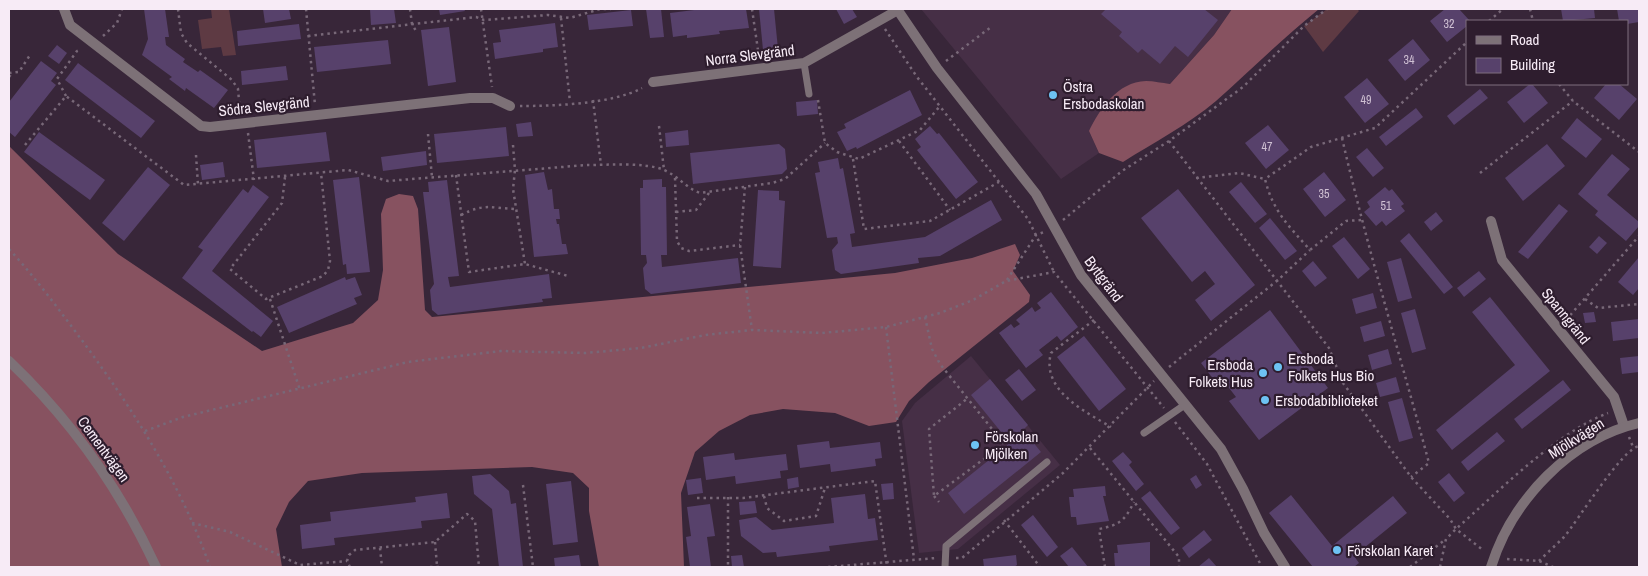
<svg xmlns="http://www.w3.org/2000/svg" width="1648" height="576" viewBox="0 0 1648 576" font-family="'Archivo Narrow',sans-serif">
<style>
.built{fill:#462f46}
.green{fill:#5e3a43}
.forest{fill:#875260}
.building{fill:#57416b}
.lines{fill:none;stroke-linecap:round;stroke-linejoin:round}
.path{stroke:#786878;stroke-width:2.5;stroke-dasharray:2.5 4;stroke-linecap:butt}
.lane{stroke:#7d7177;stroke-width:7}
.street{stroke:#7d7177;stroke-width:10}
.poi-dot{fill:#6dc2f3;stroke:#2e1d2e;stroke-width:2}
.labels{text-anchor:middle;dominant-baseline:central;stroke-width:4.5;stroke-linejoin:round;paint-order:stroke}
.number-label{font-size:12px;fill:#cfc0d3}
.street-label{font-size:15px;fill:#f7ebf6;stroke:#2e1d2e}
.poi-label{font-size:15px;fill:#f7ebf6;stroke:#2e1d2e;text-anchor:start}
</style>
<rect width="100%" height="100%" fill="#382639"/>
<g class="built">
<path d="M 921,9 L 1232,9 L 1214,35 L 1170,84 L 1146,81 L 1089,131 L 1099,153 L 1061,179 Z"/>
<path d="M 971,356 L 1060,465 L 958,549 L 919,553 L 902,421 L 915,403 Z"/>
</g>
<g class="green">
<path d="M 211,9 L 229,9 L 236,55 L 223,56 L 221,47 L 202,49 L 198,20 L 212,18 Z"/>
<path d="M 1327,9 L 1357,9 L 1359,11 L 1323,52 L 1304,26 Z"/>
</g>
<g class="forest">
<path d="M 1232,9 L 1319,9 C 1283,38 1251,70 1216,101 C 1189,124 1153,143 1123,162 L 1099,153 L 1089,131 C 1100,109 1117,82 1146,81 C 1154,81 1162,83 1170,84 L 1214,35 Z"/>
<path d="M 9,146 L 118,254 L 262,351 L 353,323 L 378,300 L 383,270 L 381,214 L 386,199 L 399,194 L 413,196 L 418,209 L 425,310 L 432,317 L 895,273 L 972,258 L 1015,244 L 1020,255 L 1013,271 L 1030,295 L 1029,302 L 929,382 L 909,401 L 896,422 L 869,426 L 835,413 L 783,409 L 750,415 L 719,431 L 695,452 L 681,493 L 684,567 L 599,567 L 589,511 L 589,488 L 573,473 L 532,467 L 362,473 L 308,481 L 289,502 L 276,529 L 282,567 L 9,567 Z"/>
</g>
<g class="building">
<path d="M 144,9 L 165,9 L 169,37 L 165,37 L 166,45 L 185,59 L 183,62 L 198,72 L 200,70 L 228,90 L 214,108 L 186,88 L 185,91 L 169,79 L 172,77 L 142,55 L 148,39 Z"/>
<path d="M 263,9 L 289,9 L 291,19 L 265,23 Z"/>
<path d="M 370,9 L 394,9 L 396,23 L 371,25 Z"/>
<path d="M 439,9 L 464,9 L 465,11 L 440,15 Z"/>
<path d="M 646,9 L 661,9 L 664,37 L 650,38 Z"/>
<path d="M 702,9 L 746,9 L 749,28 L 719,31 L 720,34 L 687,38 L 687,35 L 673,37 L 670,13 Z"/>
<path d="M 759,9 L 774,9 L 778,49 L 763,50 Z"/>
<path d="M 836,9 L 852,9 L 857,17 L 844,24 Z"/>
<path d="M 1106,9 L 1204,9 L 1218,20 L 1188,57 L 1175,46 L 1160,64 L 1142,49 L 1138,53 L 1119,36 L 1122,32 L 1101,14 Z"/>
<path d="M 1445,9 L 1459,9 L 1470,21 L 1467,21 L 1467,26 L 1447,42 L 1430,21 Z"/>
<path d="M 1561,9 L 1594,9 L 1595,18 L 1563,21 Z"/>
<path d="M 1617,9 L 1639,9 L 1639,22 L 1627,24 L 1627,21 L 1619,21 Z"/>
<path d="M 631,10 L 633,26 L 589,30 L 587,15 Z"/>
<path d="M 555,23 L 558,47 L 543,49 L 543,52 L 495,59 L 493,43 L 501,42 L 499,30 Z"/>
<path d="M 299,24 L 301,39 L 238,46 L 237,31 Z"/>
<path d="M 449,27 L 456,82 L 428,86 L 421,30 Z"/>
<path d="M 1413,39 L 1430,60 L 1405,81 L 1388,60 Z"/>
<path d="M 388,40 L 391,64 L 317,72 L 314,47 Z"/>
<path d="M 57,45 L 67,53 L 59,64 L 48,56 Z"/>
<path d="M 41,61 L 57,73 L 51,81 L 56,85 L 15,137 L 9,132 L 9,102 Z"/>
<path d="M 78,63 L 155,121 L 141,138 L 65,80 Z"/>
<path d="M 286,66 L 288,80 L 242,85 L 241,71 Z"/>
<path d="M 1367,78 L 1389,104 L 1365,123 L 1344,97 Z"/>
<path d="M 1530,84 L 1532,84 L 1548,103 L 1524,123 L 1507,102 Z"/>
<path d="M 1606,84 L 1619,84 L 1637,99 L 1619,120 L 1594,98 Z"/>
<path d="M 1480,89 L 1488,98 L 1454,125 L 1447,116 Z"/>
<path d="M 910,90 L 922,115 L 857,149 L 856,147 L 847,151 L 837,132 L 846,128 L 844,124 Z"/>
<path d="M 817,100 L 818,114 L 797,116 L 796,102 Z"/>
<path d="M 1416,108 L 1423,117 L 1386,146 L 1379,137 Z"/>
<path d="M 1577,118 L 1602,139 L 1586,158 L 1561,138 Z"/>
<path d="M 531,122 L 533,136 L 518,137 L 516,124 Z"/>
<path d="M 1268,125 L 1289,150 L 1266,169 L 1245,143 Z"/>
<path d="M 930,126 L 937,134 L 939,133 L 978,182 L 956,199 L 917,150 L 921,147 L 915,139 Z"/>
<path d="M 506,127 L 509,156 L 437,163 L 434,134 Z"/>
<path d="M 688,130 L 689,145 L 666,147 L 665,133 Z"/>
<path d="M 39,132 L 105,180 L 90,200 L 24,152 Z"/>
<path d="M 326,132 L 330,161 L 257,168 L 254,140 Z"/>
<path d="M 779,144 L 785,149 L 787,169 L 782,174 L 693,184 L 690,153 Z"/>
<path d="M 1547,144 L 1565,166 L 1523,201 L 1505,178 Z"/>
<path d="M 1367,148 L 1384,168 L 1373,177 L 1356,157 Z"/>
<path d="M 426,151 L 427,165 L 383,171 L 381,157 Z"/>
<path d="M 1612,154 L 1630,169 L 1607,195 L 1639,222 L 1639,226 L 1626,241 L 1595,215 L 1598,211 L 1578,194 Z"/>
<path d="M 838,158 L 840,169 L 843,168 L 855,233 L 850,234 L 852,247 L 925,237 L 991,200 L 1002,220 L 940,256 L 918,258 L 919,263 L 841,274 L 835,270 L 832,250 L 838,243 L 837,237 L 827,238 L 815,173 L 820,172 L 818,162 Z"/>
<path d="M 223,162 L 225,177 L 202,180 L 200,165 Z"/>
<path d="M 148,167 L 170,185 L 124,241 L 102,223 Z"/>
<path d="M 544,172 L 548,190 L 552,189 L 554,209 L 559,209 L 560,219 L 556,219 L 557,224 L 559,224 L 562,244 L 566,244 L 568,254 L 534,257 L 525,175 Z"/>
<path d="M 1324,172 L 1346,200 L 1325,217 L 1303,189 Z"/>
<path d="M 359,177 L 370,272 L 347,274 L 346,264 L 343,265 L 333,180 Z"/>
<path d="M 662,179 L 662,187 L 666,187 L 667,255 L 661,255 L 662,267 L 738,258 L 741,283 L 651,294 L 645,289 L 643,268 L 647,263 L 646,255 L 641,255 L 640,188 L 643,188 L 643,180 Z"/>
<path d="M 447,180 L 459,276 L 448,277 L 450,287 L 549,274 L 552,298 L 542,299 L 543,302 L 438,315 L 432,310 L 430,290 L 434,284 L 423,192 L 429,192 L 428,182 Z"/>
<path d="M 1241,182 L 1267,214 L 1255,223 L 1229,192 Z"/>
<path d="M 253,185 L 269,197 L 212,271 L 273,321 L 261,337 L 253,331 L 252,332 L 182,278 L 203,250 L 198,247 L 243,189 L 248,193 Z"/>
<path d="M 1385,187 L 1389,191 L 1392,189 L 1404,204 L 1401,206 L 1405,211 L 1386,226 L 1382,221 L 1376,226 L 1364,212 L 1370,207 L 1367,202 Z"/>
<path d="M 1178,189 L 1255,285 L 1211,321 L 1195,300 L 1215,284 L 1205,271 L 1192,282 L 1141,218 Z"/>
<path d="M 758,190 L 779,191 L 779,200 L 785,201 L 781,268 L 753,266 Z"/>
<path d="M 1559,204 L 1568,211 L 1528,259 L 1518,252 Z"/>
<path d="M 1436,212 L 1443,221 L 1431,231 L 1424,222 Z"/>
<path d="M 1270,218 L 1297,251 L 1285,260 L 1259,228 Z"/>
<path d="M 1409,233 L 1453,287 L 1444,294 L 1400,241 Z"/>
<path d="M 1599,236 L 1607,243 L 1597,254 L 1589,247 Z"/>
<path d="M 1344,237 L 1370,269 L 1358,279 L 1332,246 Z"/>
<path d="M 1639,257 L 1639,288 L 1633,295 L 1618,282 Z"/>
<path d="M 1401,258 L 1412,298 L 1398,302 L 1387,262 Z"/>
<path d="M 1313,261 L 1327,278 L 1315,287 L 1302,271 Z"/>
<path d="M 1479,271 L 1486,279 L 1464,297 L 1457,288 Z"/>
<path d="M 345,277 L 346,280 L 355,277 L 362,295 L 354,298 L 357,304 L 289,333 L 277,307 Z"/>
<path d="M 1051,292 L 1078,327 L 1061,341 L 1057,336 L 1039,350 L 1043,355 L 1026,368 L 999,333 L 1011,324 L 1014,328 L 1020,324 L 1016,320 L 1032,307 L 1035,312 L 1041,308 L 1037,303 Z"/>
<path d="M 1373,293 L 1377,308 L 1356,314 L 1352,299 Z"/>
<path d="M 1490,297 L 1550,371 L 1452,450 L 1436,430 L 1515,365 L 1472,312 Z"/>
<path d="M 1415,309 L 1426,349 L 1412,353 L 1401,313 Z"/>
<path d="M 1270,310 L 1328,388 L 1259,440 L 1229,401 L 1236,397 L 1226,384 L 1220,388 L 1201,363 Z"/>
<path d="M 1594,312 L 1596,322 L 1585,323 L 1583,313 Z"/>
<path d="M 1639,319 L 1639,338 L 1613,341 L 1611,322 Z"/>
<path d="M 1381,321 L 1385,336 L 1364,342 L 1360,327 Z"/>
<path d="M 1084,336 L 1126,389 L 1099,411 L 1057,357 Z"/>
<path d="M 1388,349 L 1392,364 L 1372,370 L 1368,355 Z"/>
<path d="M 1639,356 L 1639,372 L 1622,374 L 1620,358 Z"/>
<path d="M 1019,369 L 1036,390 L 1022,401 L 1005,380 Z"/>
<path d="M 1396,377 L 1400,392 L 1380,397 L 1376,383 Z"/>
<path d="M 990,379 L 1028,425 L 1023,430 L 1041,452 L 964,514 L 948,493 L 1010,443 L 971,395 Z"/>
<path d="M 1563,380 L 1571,390 L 1522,429 L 1514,419 Z"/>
<path d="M 1402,398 L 1413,438 L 1399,442 L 1388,402 Z"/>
<path d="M 1497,432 L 1505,441 L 1468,471 L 1461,462 Z"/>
<path d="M 829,441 L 830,448 L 880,442 L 882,458 L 875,459 L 876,466 L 831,472 L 830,464 L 800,468 L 797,445 Z"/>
<path d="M 1123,452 L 1132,462 L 1129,465 L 1144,484 L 1136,491 L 1112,461 Z"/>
<path d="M 734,453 L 735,460 L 786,454 L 788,470 L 780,471 L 781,478 L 736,484 L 735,476 L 706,480 L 703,457 Z"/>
<path d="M 1449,473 L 1465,493 L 1454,502 L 1438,482 Z"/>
<path d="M 490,474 L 509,491 L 511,504 L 516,503 L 523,567 L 499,567 L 492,509 L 474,494 L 472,476 Z"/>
<path d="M 1196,475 L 1202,485 L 1196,489 L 1190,479 Z"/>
<path d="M 798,477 L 799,487 L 788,489 L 787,479 Z"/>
<path d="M 701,478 L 703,493 L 688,495 L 686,480 Z"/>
<path d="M 571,481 L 578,542 L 553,545 L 546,484 Z"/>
<path d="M 893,483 L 894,499 L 883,500 L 881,484 Z"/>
<path d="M 1105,486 L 1106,496 L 1103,496 L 1109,521 L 1077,525 L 1076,517 L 1071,517 L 1069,497 L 1074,497 L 1073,489 Z"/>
<path d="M 1150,491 L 1180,528 L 1171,535 L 1141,498 Z"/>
<path d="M 447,493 L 450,518 L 421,521 L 422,528 L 334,538 L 335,545 L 302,549 L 300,525 L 331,521 L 330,512 L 416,502 L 415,497 Z"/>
<path d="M 865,494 L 868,519 L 875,518 L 878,540 L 829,546 L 830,551 L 777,557 L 776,552 L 763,553 L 741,536 L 739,520 L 756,517 L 772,530 L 834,523 L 831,498 Z"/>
<path d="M 1291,495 L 1332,546 L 1393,496 L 1407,513 L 1354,556 L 1359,563 L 1354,567 L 1313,567 L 1269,513 Z"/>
<path d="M 755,501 L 757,513 L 740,515 L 739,502 Z"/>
<path d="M 710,504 L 715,536 L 707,537 L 711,567 L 690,567 L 686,537 L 691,536 L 687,507 Z"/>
<path d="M 1033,515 L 1058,547 L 1047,557 L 1021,525 Z"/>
<path d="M 1204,530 L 1212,540 L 1189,558 L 1182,548 Z"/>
<path d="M 1150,542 L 1150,567 L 1115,567 L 1114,553 L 1118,553 L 1117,545 Z"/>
<path d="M 1072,547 L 1088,567 L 1069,567 L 1060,556 Z"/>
<path d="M 579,555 L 581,567 L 555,567 L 554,558 Z"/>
<path d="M 742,555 L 744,567 L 732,567 L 731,556 Z"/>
<path d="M 1016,555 L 1017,565 L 1014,567 L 984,567 L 983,559 Z"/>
<path d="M 1209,558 L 1217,567 L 1198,567 Z"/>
</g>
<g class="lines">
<g class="path">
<path d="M 178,9 L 181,33 L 187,43 L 232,80 L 238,89 L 240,112"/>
<path d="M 306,9 L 315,105"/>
<path d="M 410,9 L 412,24 L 416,31"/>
<path d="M 481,9 L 492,87"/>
<path d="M 752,9 L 759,57"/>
<path d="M 1530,9 L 1533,21"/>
<path d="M 561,18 L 570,102"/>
<path d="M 1489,21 L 1503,9"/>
<path d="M 885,29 L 917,77 L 1028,219 L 1054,272"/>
<path d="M 103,36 L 117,23 L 122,9"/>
<path d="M 308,36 L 476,17 L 484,20 L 548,15 L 570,18 L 600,9 L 611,9"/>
<path d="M 946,61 L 991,27"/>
<path d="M 9,73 L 19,72 L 30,55"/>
<path d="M 9,77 L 12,73"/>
<path d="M 1559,84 L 1573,101 L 1639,152"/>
<path d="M 66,96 L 57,79 L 77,51 L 81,49"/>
<path d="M 593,100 L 601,165"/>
<path d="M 818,100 L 825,143 L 837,152 L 859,159 L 920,130 L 940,106"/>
<path d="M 520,106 C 555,106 612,104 642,88"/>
<path d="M 659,126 L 664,170"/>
<path d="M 248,133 L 254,180"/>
<path d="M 428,134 L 432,177"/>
<path d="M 1342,138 C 1367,247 1400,355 1429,463 L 1411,477"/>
<path d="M 899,141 L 950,210"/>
<path d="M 1169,141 L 1329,348 L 1343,383 L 1411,477 L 1450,519 L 1456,529 L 1483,550"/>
<path d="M 25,145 L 66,96 L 184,185 L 348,170 L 388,181 L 587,165 C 608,165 645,162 664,170 C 678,176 686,188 700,193 L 772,183 L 785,179 L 825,143"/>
<path d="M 513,145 L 515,170 L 513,189 L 525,264"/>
<path d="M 196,155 L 198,185"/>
<path d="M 853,159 L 864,229 L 930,221 L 999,182"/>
<path d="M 1480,173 L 1573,101"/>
<path d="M 456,175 L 469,272 L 525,264 L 568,276"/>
<path d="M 285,177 L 282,203 L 230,269 L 266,299 L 323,276 L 328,270 L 330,261 L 321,173"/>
<path d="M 675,178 L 677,241 L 681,248 L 689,251 L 740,245"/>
<path d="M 1196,178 L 1239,173 L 1265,179"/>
<path d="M 745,187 L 740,245 L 752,330"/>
<path d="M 676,212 L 696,210 L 709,193"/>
<path d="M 461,215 C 485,203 490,208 515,209"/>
<path d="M 1063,220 L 1122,171 L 1169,141 L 1243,87 L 1304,26 L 1327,9"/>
<path d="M 1361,220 L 1346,221 L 1310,250 C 1289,226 1273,212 1265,179 L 1311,147 L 1375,128 L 1467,42"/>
<path d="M 9,249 C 33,275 54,303 75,331 C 129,403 180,481 210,567"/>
<path d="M 1007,280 L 1036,235 L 1044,232"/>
<path d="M 270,299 L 300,390"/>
<path d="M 1585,299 L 1598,308 L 1639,304"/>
<path d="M 925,317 L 932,349 L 940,364 L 1004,444 L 934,496 L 929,429 L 968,398"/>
<path d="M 1094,320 L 1051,353 C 1041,390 1084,411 1111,427"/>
<path d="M 1566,320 L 1639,236"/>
<path d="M 886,327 L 914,559"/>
<path d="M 1169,367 L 1278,280 L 1310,250"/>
<path d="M 1175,422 L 1207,464 L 1262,567"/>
<path d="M 145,431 L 183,417 L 408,362 L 501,351 L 585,353 L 641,348 L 705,335 L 752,330 L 822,333 L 886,327 L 940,313 L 973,300 L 1006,281 L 1054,272 L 1164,408"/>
<path d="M 1629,437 L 1633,447"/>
<path d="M 1090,448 L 1179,557 L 1179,567"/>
<path d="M 523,485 L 533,567"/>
<path d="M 764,496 L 767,508 L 784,521 L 816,516 L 825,488"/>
<path d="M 934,496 L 939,502"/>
<path d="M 728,497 L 728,567"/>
<path d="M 697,498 L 743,498 L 875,481 L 887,567"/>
<path d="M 1004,520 L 1040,567"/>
<path d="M 192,523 L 230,532 L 300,565 L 347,561"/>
<path d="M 435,542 L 437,566"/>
<path d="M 380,548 L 382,567"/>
<path d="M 956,558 L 962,558 L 1063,473 L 1154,381"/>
<path d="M 1507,559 L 1539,561 L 1553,567"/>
<path d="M 1539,561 C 1547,553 1556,545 1564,537 C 1579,519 1621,450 1639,446"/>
<path d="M 350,567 L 347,561 L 349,555 L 355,550 L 435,542 L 467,514 L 475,521 L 479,567"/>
<path d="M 430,567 L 439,567"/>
<path d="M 828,567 L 936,558"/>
<path d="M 1105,567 L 1099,529 C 1120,525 1125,520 1134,502"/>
<path d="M 1410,567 L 1446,539"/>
<path d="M 1440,567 L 1446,539 L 1456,529 C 1498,492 1557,432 1608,413"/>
</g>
<g class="lane">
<path d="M 804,63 L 809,94"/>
<path d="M 1144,433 L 1186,404"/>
<path d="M 945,567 L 946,546 L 1047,462"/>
</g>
<g class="street">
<path d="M 64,9 L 70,25 L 201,126 L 210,127 L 470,98 L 493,98 L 510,106"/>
<path d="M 897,9 L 937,68 L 1036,194 L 1081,275 L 1221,449 L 1243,489 L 1264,533 L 1285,567"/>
<path d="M 653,82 L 804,63 L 898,10"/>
<path d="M 1491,221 L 1502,260 L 1614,397 L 1624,426"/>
<path d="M 9,361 C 71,420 120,489 156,567"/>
<path d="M 1491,567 C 1512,500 1570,439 1639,423"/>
</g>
</g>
<g class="poi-dot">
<circle cx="1053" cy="95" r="5"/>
<circle cx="1278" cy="367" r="5"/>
<circle cx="1263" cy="373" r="5"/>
<circle cx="1265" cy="400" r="5"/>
<circle cx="975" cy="445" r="5"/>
<circle cx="1337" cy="550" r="5"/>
</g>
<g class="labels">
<g class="number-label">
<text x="1449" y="24">32</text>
<text x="1409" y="60">34</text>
<text x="1366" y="100">49</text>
<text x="1267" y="147">47</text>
<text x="1324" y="194">35</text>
<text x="1386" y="206">51</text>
</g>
<g class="street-label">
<text transform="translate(750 55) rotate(-7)">Norra Slevgränd</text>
<text transform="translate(264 106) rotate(-6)">Södra Slevgränd</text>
<text transform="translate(1104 279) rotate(53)">Byttgränd</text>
<text transform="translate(1566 316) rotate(51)">Spanngränd</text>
<text transform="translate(1576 438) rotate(-32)">Mjölkvägen</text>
<text transform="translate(104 449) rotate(54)">Cementvägen</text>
</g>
<g class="poi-label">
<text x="1063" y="86">Östra<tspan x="1063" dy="17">Ersbodaskolan</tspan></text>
<text x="1288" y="358">Ersboda<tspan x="1288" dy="17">Folkets Hus Bio</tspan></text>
<text x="1253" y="364" text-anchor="end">Ersboda<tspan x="1253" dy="17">Folkets Hus</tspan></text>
<text x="1275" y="400">Ersbodabiblioteket</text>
<text x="985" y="436">Förskolan<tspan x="985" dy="17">Mjölken</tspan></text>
<text x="1347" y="550">Förskolan Karet</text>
</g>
</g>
<rect width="1648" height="576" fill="none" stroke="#f7ebf6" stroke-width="20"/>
<rect x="1466" y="20" width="162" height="65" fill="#2e1d2e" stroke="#7e6f7e"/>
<rect x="1476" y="36" width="25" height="8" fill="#7d7177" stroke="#7e6f7e"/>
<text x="1510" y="45" font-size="15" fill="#f7ebf6">Road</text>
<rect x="1476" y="58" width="25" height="15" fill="#57416b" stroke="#7e6f7e"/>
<text x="1510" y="70" font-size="15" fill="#f7ebf6">Building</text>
</svg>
